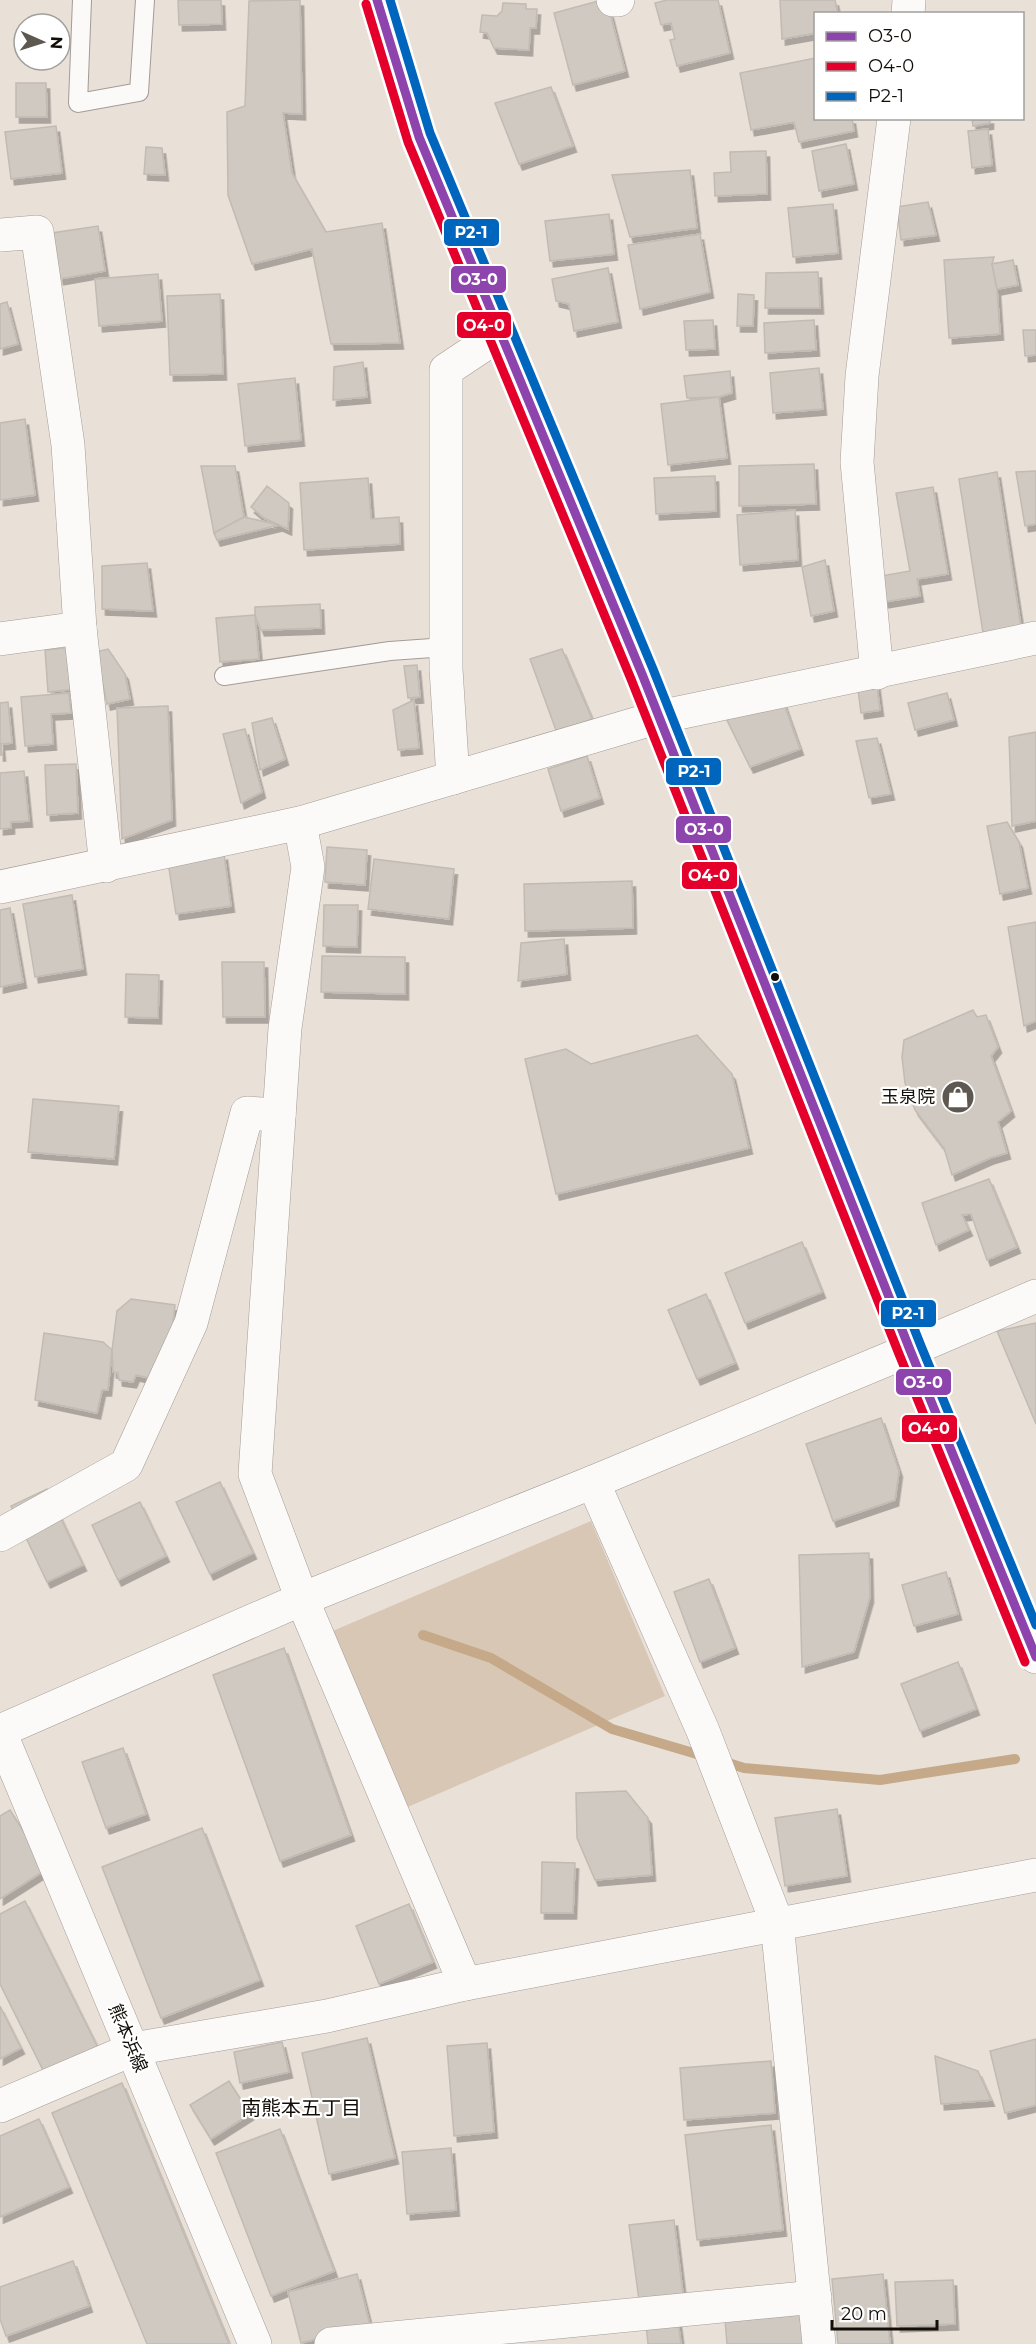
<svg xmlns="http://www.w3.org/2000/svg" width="1036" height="2344" viewBox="0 0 1036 2344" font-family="Montserrat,'Noto Sans JP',sans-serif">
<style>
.park{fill:#d8c7b4}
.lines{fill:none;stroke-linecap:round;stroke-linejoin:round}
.stream{stroke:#c5a989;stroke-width:10}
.building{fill:#cfc9c1;stroke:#c2bbb4;stroke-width:1.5;filter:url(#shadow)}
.lane-casing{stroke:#a39c96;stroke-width:20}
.street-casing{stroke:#a39c96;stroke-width:34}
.secondary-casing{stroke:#a39c96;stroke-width:34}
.lane{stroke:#fcfaf9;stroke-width:18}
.street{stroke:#fcfaf9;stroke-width:33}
.secondary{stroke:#fcfaf9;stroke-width:33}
.bus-1-casing{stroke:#fff;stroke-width:14}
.bus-2-casing{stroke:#fff;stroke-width:14}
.bus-3-casing{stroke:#fff;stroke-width:14}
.bus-1{stroke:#8e44ad;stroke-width:9}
.bus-2{stroke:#e4002b;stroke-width:9}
.bus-3{stroke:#0065bd;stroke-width:9}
.bus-dot{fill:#130e08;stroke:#fff;stroke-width:2}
.labels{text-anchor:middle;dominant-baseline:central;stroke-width:4.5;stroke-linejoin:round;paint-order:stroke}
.poi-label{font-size:18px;fill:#130e08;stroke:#fff;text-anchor:end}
.street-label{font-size:18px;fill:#130e08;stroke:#fff}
.neighbourhood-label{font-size:20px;fill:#130e08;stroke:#fff}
.line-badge{stroke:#fff;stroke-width:2}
.badge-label{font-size:16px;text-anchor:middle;font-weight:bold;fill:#fff}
</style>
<defs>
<filter id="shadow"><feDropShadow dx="3.5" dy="6" stdDeviation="0" flood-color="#0004"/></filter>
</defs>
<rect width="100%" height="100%" fill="#e9e0d7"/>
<path class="park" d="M 591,1521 L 665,1696 L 403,1809 L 328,1633 Z"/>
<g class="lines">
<g class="stream">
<path d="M 423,1635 L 491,1658 L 612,1729 L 707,1757"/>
<path d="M 722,1761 L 744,1768 L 880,1780 L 1015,1759"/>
</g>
</g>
<g class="building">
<path d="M 178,0 L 221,0 L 222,24 L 179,25 Z"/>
<path d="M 300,0 L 302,114 L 283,113 L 292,173 L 326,232 L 382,223 L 400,343 L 331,344 L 312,249 L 252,264 L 228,195 L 227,112 L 245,106 L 249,1 Z"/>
<path d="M 667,0 L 718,0 L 730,53 L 677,66 L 670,40 L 675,39 L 671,23 L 661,25 L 655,3 Z"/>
<path d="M 780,0 L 835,0 L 838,14 L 816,14 L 816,33 L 782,39 Z"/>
<path d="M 598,1 L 609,9 L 625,71 L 573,85 L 554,13 Z"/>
<path d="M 503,3 L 526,4 L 526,9 L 537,9 L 536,28 L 530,28 L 529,50 L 494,48 L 487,33 L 480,32 L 482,15 L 497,16 L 502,11 Z"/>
<path d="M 816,58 L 816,118 L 852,118 L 854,131 L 799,142 L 794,122 L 751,130 L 740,73 Z"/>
<path d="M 16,83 L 46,83 L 47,117 L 16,117 Z"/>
<path d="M 551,87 L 573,146 L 519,164 L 495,103 Z"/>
<path d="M 972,118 L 990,118 L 990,123 L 973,126 Z"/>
<path d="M 56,126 L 62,173 L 11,179 L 5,132 Z"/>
<path d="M 988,129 L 992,165 L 972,168 L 968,131 Z"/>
<path d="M 846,144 L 854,184 L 819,191 L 812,151 Z"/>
<path d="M 146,147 L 162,148 L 165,175 L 144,174 Z"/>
<path d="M 766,151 L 767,194 L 715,196 L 714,173 L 731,172 L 730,152 Z"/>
<path d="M 690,170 L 697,228 L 630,237 L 612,175 Z"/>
<path d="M 928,202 L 936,235 L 901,240 L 897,207 Z"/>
<path d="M 833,204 L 838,253 L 793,257 L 788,208 Z"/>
<path d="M 609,214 L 614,254 L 550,261 L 545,221 Z"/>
<path d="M 98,226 L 105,271 L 60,279 L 52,233 Z"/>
<path d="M 700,234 L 710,292 L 640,309 L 628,245 Z"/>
<path d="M 994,257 L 992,264 L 997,289 L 1000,334 L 949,338 L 944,260 Z"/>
<path d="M 1013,260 L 1018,285 L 997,289 L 992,264 Z"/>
<path d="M 608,268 L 618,322 L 574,331 L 569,304 L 556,301 L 552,279 Z"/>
<path d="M 818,272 L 820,308 L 765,308 L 766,273 Z"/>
<path d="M 158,274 L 162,321 L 99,326 L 95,279 Z"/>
<path d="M 220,294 L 223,374 L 170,375 L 167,296 Z"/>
<path d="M 738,294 L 754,295 L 753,326 L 737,326 Z"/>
<path d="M 7,302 L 18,344 L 0,349 L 0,304 Z"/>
<path d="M 713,320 L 715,349 L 686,350 L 684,321 Z"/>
<path d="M 814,320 L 816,350 L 765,353 L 764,323 Z"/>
<path d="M 1023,330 L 1036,330 L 1036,355 L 1025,356 Z"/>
<path d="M 363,362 L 367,397 L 333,400 L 334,367 Z"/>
<path d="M 819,368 L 823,409 L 773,413 L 770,373 Z"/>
<path d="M 730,371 L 732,393 L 719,397 L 687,398 L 684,376 Z"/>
<path d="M 295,378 L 301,440 L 245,446 L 238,384 Z"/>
<path d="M 719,397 L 727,458 L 668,465 L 661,404 Z"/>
<path d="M 25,419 L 35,495 L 0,500 L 0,423 Z"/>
<path d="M 814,464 L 816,504 L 739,506 L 739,466 Z"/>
<path d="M 201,466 L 235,466 L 244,517 L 214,533 Z"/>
<path d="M 1036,471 L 1036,524 L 1025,526 L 1016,472 Z"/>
<path d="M 997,472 L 1021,627 L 983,633 L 959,479 Z"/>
<path d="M 715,476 L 716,511 L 656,514 L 654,478 Z"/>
<path d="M 368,478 L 371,519 L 399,517 L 400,544 L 304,550 L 300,483 Z"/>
<path d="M 267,486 L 289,503 L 288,529 L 264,518 L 251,507 Z"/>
<path d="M 933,487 L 948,574 L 917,579 L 920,596 L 885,602 L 881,576 L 910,571 L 896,493 Z"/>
<path d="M 795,510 L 798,560 L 740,565 L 737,515 Z"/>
<path d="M 244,517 L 279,525 L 217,540 L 214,533 Z"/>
<path d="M 825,560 L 834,611 L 811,616 L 802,567 Z"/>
<path d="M 147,563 L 153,611 L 102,609 L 102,566 Z"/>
<path d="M 320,604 L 321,628 L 261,630 L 255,615 L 255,607 Z"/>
<path d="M 255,615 L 259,659 L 220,662 L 216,618 Z"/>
<path d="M 74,647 L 77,689 L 48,692 L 45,650 Z"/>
<path d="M 108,649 L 125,674 L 130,699 L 107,704 L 96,652 Z"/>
<path d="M 562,649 L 592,719 L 557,733 L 530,659 Z"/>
<path d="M 417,665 L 420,697 L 408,698 L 404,666 Z"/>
<path d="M 876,679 L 880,710 L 861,713 L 857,682 Z"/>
<path d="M 69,693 L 71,713 L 51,714 L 53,744 L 25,746 L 21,697 Z"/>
<path d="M 947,693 L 954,720 L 915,730 L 908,703 Z"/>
<path d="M 414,700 L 419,748 L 398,750 L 393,710 Z"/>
<path d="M 783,701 L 800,749 L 750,767 L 723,712 Z"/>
<path d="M 8,702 L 12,743 L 1,744 L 2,755 L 0,755 L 0,703 Z"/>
<path d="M 168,706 L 172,820 L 122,839 L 117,708 Z"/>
<path d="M 272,718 L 285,759 L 260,770 L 252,723 Z"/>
<path d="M 245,729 L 262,792 L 241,803 L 223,734 Z"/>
<path d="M 1036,732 L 1036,821 L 1012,826 L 1009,737 Z"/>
<path d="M 877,738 L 891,794 L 869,798 L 856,741 Z"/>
<path d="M 587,756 L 600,798 L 561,811 L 548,769 Z"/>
<path d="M 76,764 L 78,813 L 47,815 L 45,765 Z"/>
<path d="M 24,771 L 29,821 L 11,822 L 11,828 L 0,829 L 0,773 Z"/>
<path d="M 1007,822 L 1019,842 L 1028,888 L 1000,894 L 987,826 Z"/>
<path d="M 327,847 L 367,850 L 365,885 L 325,882 Z"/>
<path d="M 224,854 L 231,906 L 176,914 L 168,862 Z"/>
<path d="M 374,859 L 454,869 L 449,919 L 368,909 Z"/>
<path d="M 632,881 L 633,928 L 525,931 L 524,884 Z"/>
<path d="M 72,895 L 83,969 L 35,977 L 23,904 Z"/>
<path d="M 324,905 L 358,905 L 357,947 L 323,946 Z"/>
<path d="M 10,908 L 23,982 L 0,987 L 0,910 Z"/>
<path d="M 1036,922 L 1036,1021 L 1024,1026 L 1008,927 Z"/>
<path d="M 564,939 L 567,974 L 518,981 L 521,943 Z"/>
<path d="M 322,956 L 405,957 L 405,994 L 321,992 Z"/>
<path d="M 222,962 L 264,962 L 265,1017 L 223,1017 Z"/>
<path d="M 126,974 L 159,975 L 158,1018 L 125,1017 Z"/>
<path d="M 973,1010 L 977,1017 L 986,1015 L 998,1047 L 991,1056 L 1011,1111 L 998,1122 L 1007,1153 L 990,1158 L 952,1175 L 944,1148 L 915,1110 L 905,1083 L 902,1057 L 904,1040 Z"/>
<path d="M 697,1035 L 732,1074 L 749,1148 L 556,1194 L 525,1059 L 566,1049 L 591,1064 Z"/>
<path d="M 33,1099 L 119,1106 L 114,1159 L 28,1152 Z"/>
<path d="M 989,1179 L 1017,1247 L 987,1260 L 971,1214 L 962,1215 L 969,1230 L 936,1245 L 922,1203 Z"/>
<path d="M 802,1242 L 822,1292 L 745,1323 L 725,1273 Z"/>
<path d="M 706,1294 L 735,1363 L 697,1379 L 668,1310 Z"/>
<path d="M 131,1299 L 175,1305 L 171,1341 L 164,1342 L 157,1380 L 136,1375 L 133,1382 L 119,1380 L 118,1373 L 113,1372 L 112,1350 L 117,1311 Z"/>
<path d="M 1036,1323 L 1036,1424 L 997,1331 Z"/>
<path d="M 44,1333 L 103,1342 L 112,1350 L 108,1390 L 102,1390 L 97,1413 L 35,1400 Z"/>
<path d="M 881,1418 L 899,1471 L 895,1500 L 833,1521 L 806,1444 Z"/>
<path d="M 220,1482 L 253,1553 L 210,1574 L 176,1502 Z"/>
<path d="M 47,1489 L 83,1565 L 47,1582 L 11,1506 Z"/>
<path d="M 140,1502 L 166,1556 L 118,1580 L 92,1525 Z"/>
<path d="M 869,1553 L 870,1597 L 854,1652 L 802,1667 L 799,1555 Z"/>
<path d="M 946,1572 L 958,1614 L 914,1626 L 902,1585 Z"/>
<path d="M 709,1579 L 735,1648 L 700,1662 L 674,1592 Z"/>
<path d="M 284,1648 L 351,1835 L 280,1861 L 213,1675 Z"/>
<path d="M 958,1662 L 976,1709 L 920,1731 L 901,1684 Z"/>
<path d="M 123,1748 L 146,1814 L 106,1828 L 82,1762 Z"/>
<path d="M 626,1791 L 648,1818 L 652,1875 L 595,1880 L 577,1838 L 576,1793 Z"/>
<path d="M 837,1809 L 847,1876 L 785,1886 L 775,1818 Z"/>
<path d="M 10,1810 L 47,1869 L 0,1899 L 0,1816 Z"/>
<path d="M 202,1828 L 260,1980 L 161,2018 L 102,1867 Z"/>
<path d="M 542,1862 L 575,1863 L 573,1913 L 541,1913 Z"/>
<path d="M 25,1901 L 102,2056 L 49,2082 L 0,1984 L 0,1914 Z"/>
<path d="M 409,1904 L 433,1962 L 379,1984 L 356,1926 Z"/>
<path d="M 0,2006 L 21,2048 L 0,2059 Z"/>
<path d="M 367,2038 L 395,2158 L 329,2174 L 302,2053 Z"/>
<path d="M 1036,2039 L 1036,2105 L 1005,2113 L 990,2051 Z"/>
<path d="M 282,2042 L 289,2072 L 240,2083 L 234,2052 Z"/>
<path d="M 487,2043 L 494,2132 L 454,2136 L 447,2046 Z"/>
<path d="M 935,2056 L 978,2071 L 991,2100 L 941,2104 Z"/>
<path d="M 771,2061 L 775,2113 L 684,2120 L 680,2068 Z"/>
<path d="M 229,2081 L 250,2114 L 211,2139 L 190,2105 Z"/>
<path d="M 122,2083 L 229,2344 L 147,2344 L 52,2113 Z"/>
<path d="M 39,2119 L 69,2187 L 0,2217 L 0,2136 Z"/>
<path d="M 771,2125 L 783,2230 L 697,2240 L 685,2135 Z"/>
<path d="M 280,2129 L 334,2271 L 271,2296 L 216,2153 Z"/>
<path d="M 451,2148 L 456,2210 L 407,2214 L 402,2152 Z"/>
<path d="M 674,2220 L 683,2294 L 639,2300 L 629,2225 Z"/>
<path d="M 73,2261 L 89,2306 L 6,2336 L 0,2319 L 0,2287 Z"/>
<path d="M 357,2274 L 370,2325 L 301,2343 L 288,2292 Z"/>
<path d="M 883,2274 L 890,2344 L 838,2344 L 832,2279 Z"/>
<path d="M 953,2280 L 955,2324 L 897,2326 L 895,2282 Z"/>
<path d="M 805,2312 L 808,2344 L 727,2344 L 725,2320 Z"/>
<path d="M 678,2321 L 681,2344 L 648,2344 L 646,2324 Z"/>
</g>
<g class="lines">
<g class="lane-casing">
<g id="lane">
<path d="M 82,0 L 78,103 L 139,92 L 145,0"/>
<path d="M 224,676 L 390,651 L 446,647"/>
</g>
</g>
<g class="street-casing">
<g id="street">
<path d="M 613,0 L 618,0"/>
<path d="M 908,14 L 909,0"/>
<path d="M 1,235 L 37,232 L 68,445 L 80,628 L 106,866"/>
<path d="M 0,639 L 80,628"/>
<path d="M 877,673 L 857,462 L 862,376 L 894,118"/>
<path d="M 453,778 L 446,669 L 446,370 L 500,334"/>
<path d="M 300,823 L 308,867 L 285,1028 L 255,1474 L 302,1599 L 465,1984"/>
<path d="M 0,887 L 300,823 L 659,717 L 1036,638"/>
<path d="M 910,1350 L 1036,1296"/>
<path d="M 593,1482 L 703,1731 L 777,1923 L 819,2344"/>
<path d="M 0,1535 L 126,1465 L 191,1323 L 247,1113 L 279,1115"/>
<path d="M 0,2106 L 133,2049 L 327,2016 L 465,1984 L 1036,1875"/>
<path d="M 331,2344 L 815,2297"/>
</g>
</g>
<g class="secondary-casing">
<g id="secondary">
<path d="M 377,0 L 419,137 L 642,674 L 910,1350 L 1036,1657"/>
<path d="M 0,1731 L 302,1599 L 593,1482 L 910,1350"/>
<path d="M 0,1732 L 255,2344"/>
</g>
</g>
<use href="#lane" class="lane"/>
<use href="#street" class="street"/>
<use href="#secondary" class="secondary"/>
<g class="bus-1-casing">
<path id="bus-1" d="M 377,0 L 419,137 L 642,674 L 910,1350 L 1036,1657"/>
</g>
<g class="bus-2-casing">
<path id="bus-2" d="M 366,4 L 408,142 L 631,679 L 899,1354 L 1025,1662"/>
</g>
<g class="bus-3-casing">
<path id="bus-3" d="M 390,0 L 430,133 L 653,669 L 921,1346 L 1036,1625"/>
</g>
<use href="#bus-1" class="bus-1"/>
<use href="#bus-2" class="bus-2"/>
<use href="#bus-3" class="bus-3"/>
</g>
<defs>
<g id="shop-disc" transform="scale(1.725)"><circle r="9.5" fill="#5e5850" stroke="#fff"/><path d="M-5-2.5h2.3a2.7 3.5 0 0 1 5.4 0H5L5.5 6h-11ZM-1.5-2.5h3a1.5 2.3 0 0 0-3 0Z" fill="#fff"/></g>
</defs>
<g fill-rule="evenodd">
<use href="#shop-disc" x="958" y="1097"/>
</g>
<circle class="bus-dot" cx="775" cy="977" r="5"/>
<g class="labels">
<g class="poi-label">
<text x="935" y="1097">玉泉院</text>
</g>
<g class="street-label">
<text transform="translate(128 2038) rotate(67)">熊本浜線</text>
</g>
<g class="neighbourhood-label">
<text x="301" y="2108">南熊本五丁目</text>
</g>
</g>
<g class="line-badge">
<rect x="443" y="218" width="57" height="29" rx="6" fill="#0065bd"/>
<rect x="450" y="265" width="57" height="29" rx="6" fill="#8e44ad"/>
<rect x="456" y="311" width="56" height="28" rx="6" fill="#e4002b"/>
<rect x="665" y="757" width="57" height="29" rx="6" fill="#0065bd"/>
<rect x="675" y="815" width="57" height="29" rx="6" fill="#8e44ad"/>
<rect x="681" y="861" width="57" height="29" rx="6" fill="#e4002b"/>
<rect x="880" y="1299" width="57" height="29" rx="6" fill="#0065bd"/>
<rect x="895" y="1368" width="57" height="28" rx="6" fill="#8e44ad"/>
<rect x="901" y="1414" width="57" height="29" rx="6" fill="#e4002b"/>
</g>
<g class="badge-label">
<text x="471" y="238">P2-1</text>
<text x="478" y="285">O3-0</text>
<text x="484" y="331">O4-0</text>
<text x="694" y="777">P2-1</text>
<text x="704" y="835">O3-0</text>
<text x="709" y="881">O4-0</text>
<text x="908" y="1319">P2-1</text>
<text x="923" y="1388">O3-0</text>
<text x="929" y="1434">O4-0</text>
</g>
<rect x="814" y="12" width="210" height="108" fill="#ffffff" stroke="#a19f9c" stroke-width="1.5"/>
<rect x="826" y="32" width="30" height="9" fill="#8e44ad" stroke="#a19f9c" stroke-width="1.5"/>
<text x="868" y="42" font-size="18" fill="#130e08">O3-0</text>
<rect x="826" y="62" width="30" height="9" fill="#e4002b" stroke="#a19f9c" stroke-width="1.5"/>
<text x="868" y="72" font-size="18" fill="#130e08">O4-0</text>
<rect x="826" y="92" width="30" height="9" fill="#0065bd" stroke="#a19f9c" stroke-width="1.5"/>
<text x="868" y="102" font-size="18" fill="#130e08">P2-1</text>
<g transform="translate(42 42) rotate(93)"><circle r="28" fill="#ffffff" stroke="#a19f9c" stroke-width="1.5"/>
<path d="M0-4.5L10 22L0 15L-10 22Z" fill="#5e5850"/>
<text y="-9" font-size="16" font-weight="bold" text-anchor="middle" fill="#130e08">N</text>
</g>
<path d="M832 2320v9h105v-9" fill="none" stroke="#130e08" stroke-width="3"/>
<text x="841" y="2320" font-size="18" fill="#130e08" stroke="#ffffff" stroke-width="4.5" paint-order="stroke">20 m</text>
</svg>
